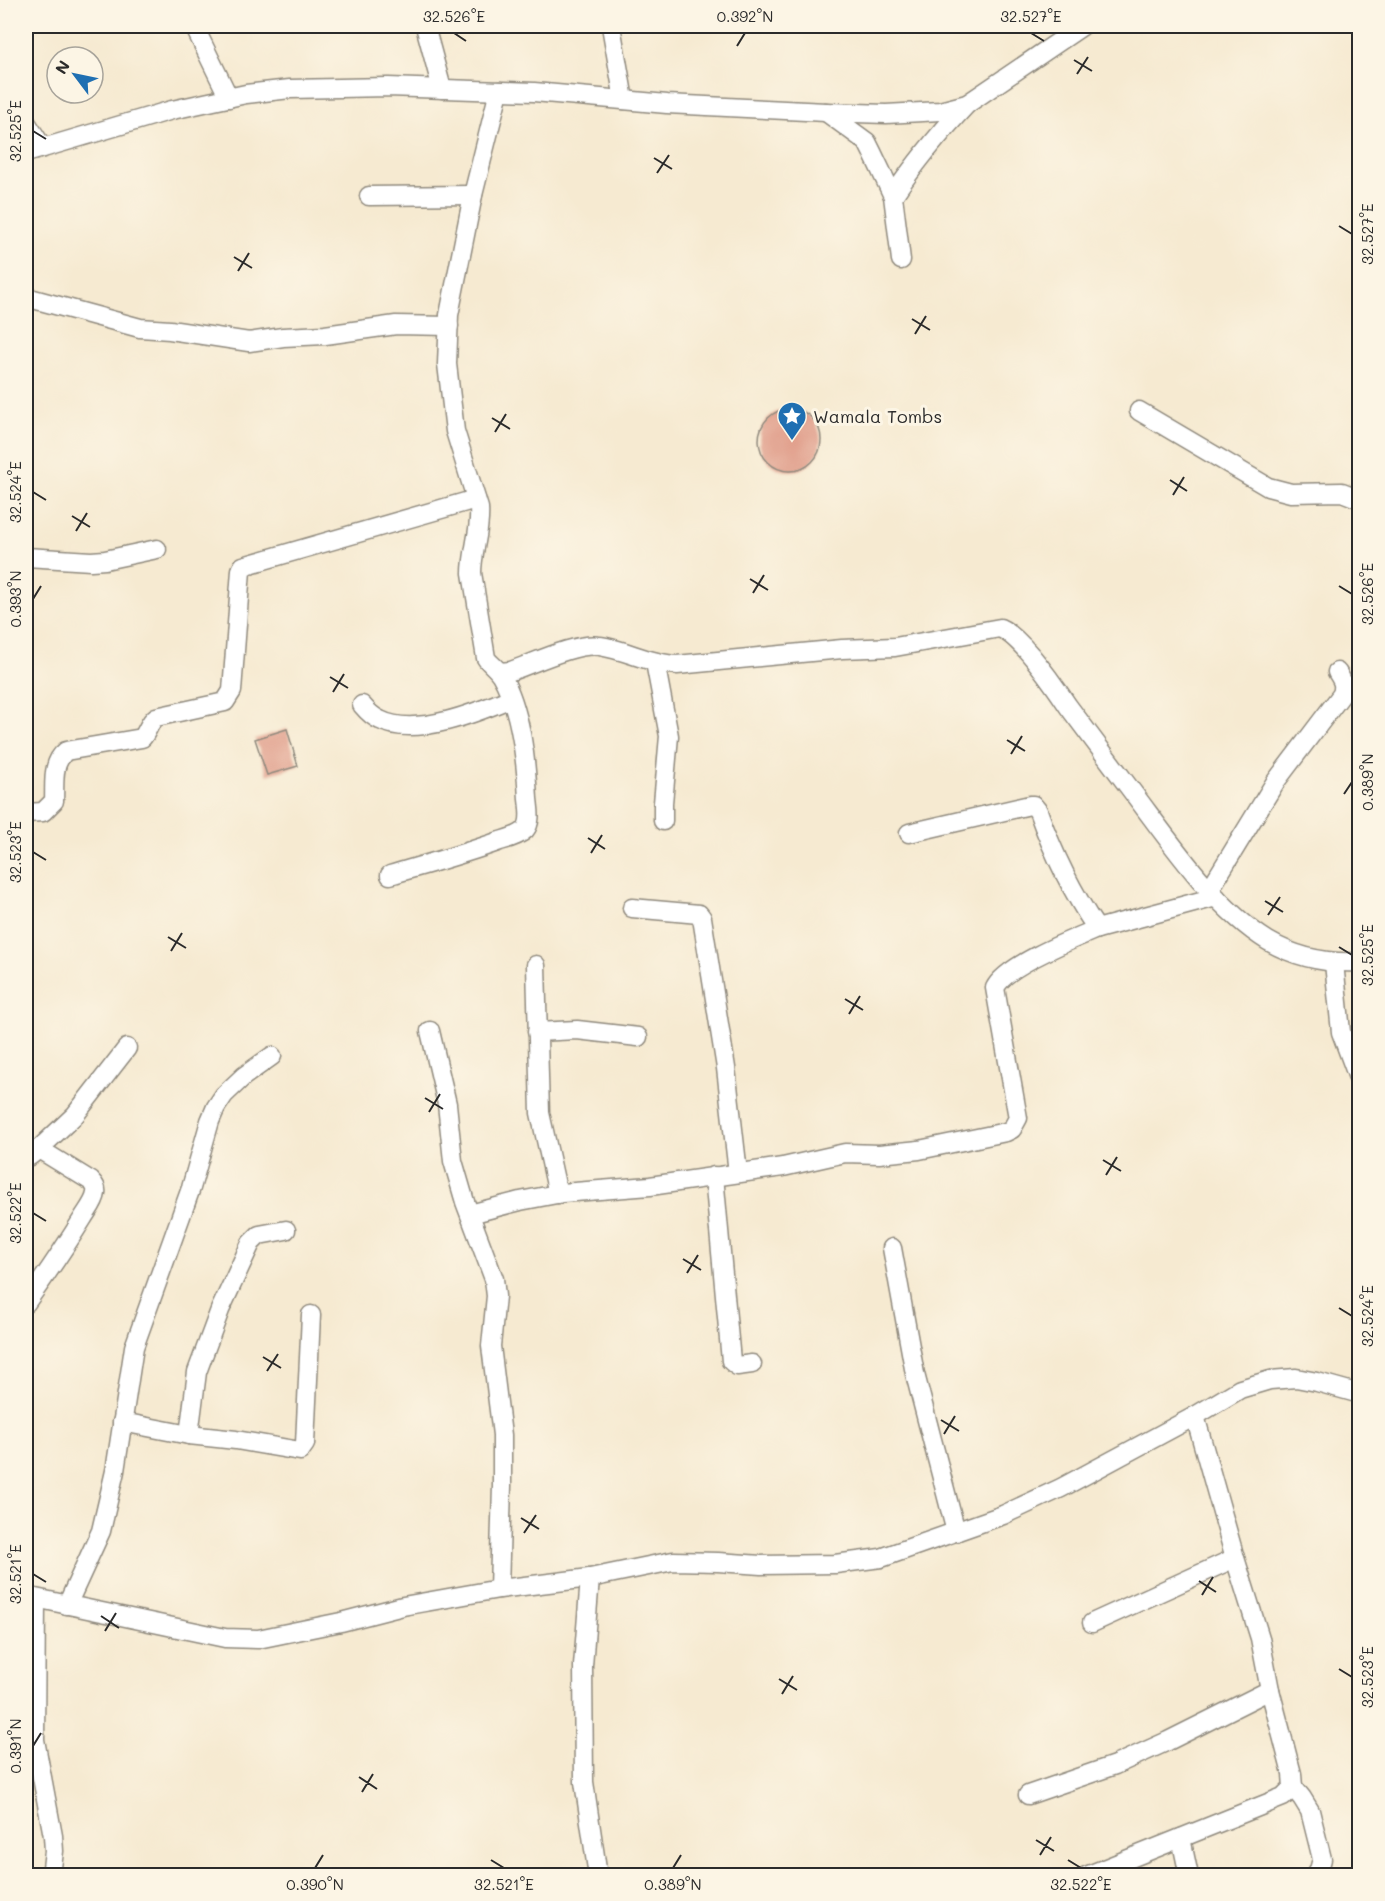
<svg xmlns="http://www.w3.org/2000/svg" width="1385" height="1901" viewBox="0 0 1385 1901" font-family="Mali,sans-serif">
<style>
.building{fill:#dd937f}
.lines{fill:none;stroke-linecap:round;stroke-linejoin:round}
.minor-casing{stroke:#908a7e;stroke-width:21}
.minor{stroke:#fff;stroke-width:18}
.ticks{fill:none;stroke:#2b2b2b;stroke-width:2}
.labels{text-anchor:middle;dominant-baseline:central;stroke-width:6;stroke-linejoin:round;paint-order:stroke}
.poi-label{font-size:18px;fill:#2b2b2b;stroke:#fcf5e5;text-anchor:start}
.neatline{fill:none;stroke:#2b2b2b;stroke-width:2}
.ticks-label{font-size:15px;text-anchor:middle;fill:#2b2b2b}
</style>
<rect width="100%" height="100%" fill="#fcf5e5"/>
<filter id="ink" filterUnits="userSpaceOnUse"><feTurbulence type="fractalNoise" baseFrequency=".0167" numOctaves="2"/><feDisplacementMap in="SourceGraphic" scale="12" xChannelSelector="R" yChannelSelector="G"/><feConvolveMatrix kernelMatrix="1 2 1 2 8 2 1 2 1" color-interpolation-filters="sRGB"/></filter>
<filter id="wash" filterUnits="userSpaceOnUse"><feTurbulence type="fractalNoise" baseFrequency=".008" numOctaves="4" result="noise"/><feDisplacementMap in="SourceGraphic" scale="24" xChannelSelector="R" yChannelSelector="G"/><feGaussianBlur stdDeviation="1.35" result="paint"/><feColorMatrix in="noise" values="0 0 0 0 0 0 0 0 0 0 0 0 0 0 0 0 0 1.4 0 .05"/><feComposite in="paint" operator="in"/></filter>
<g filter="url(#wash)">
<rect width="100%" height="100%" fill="#f6ead1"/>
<g id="blocks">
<g class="building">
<circle cx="790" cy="440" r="31"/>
<path d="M 287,729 L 298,766 L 267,775 L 255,739 Z"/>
</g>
</g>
</g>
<g filter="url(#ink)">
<use href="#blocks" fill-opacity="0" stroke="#908a7e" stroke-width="1.5"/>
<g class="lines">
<g class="minor-casing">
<g id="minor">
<path d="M 194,26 L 229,98"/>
<path d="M 425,26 L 442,89"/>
<path d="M 611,26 L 624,100"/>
<path d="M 826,112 L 867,142 L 872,152 L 893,196 L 901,260"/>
<path d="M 26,122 L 43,148"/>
<path d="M 26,153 L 172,110 L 246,94 L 290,89 L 388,87 L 534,92 L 667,104 L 826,112 L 886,114 L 940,111 L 967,104 L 1082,26"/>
<path d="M 369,196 L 473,195"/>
<path d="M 893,196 C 915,163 940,133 967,104"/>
<path d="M 26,297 L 140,328 L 170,330 L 249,342 L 283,337 L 325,335 L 396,325 L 449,326"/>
<path d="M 1139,411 L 1268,487 L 1291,493 L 1342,492 L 1360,499"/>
<path d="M 26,557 L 91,561 L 105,560 L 157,549"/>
<path d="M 655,662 L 669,736 L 663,803 L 663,821"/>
<path d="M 500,672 L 511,671 C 534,663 577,642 600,646 C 627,650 650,664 677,665 L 842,649 L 895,647 L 1000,628 C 1021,637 1054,685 1068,706 C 1089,734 1110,762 1131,790 C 1169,840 1214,908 1268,941 C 1297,958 1326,964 1360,962"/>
<path d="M 362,705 C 367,711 373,717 380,720 C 415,738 478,712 511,698"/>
<path d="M 26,813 L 43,812 L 54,801 C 55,784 51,763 66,751 L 142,738 C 148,731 149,722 156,717 L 225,702 L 232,691 L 241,570 L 243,566 L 476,499"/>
<path d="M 909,833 L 1030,805 L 1033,805 L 1038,811 C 1053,853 1072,892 1097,929 L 1216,897"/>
<path d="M 390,875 C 427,864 464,854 500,841 C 507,839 519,836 525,830 C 532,822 529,809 528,799 C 526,760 521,709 501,675 C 497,668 490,664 486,658 L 472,573 C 472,551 481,530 479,508 L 455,431 L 447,364 L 449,315 L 473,195 L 499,91"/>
<path d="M 1210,889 L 1276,781 L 1342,694 C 1345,684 1342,680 1337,672"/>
<path d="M 632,908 L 699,914 L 702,918 L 726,1068 L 738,1173"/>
<path d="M 1334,963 L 1341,1032 L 1360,1083"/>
<path d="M 536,965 L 540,1113 L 558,1194"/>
<path d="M 430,1031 L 447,1104 L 453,1161 L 465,1202 L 494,1279 L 496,1296 L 491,1346 L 502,1435 L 502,1486 L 499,1589"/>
<path d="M 537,1032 L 577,1030 L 638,1037"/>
<path d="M 26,1157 L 30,1156 L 39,1149 L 75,1115 L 127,1048"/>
<path d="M 714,1176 L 731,1361 L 737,1366 L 752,1364"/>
<path d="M 470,1214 L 520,1201 L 562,1193 L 650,1186 L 783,1167 L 845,1153 L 879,1154 L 919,1150 L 1006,1132 L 1012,1129 L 1018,1118 L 995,988 C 1006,965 1073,939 1097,929"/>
<path d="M 892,1248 L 915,1374 L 956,1532"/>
<path d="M 26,1303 C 46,1275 65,1247 83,1218 C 87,1211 95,1202 96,1193 C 97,1188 95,1185 91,1181 L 39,1149"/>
<path d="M 122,1422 L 189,1435 L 236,1440 L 300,1451 L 305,1444 L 311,1315"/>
<path d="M 189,1435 L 197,1372 L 220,1310 L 251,1243 L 259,1235 L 286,1230"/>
<path d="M 590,1578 L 583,1666 L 584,1782 L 598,1876"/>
<path d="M 26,1596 L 225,1638 L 258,1639 L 341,1622 L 403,1606 L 499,1589 L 590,1578 L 673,1561 L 718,1562 L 761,1565 L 835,1564 L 881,1558 L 1003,1515 L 1061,1488 L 1195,1416 L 1240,1389 L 1270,1380 L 1296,1378 L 1317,1382 L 1360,1394"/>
<path d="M 36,1599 L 35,1740 L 53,1836 L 54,1851 L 51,1876"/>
<path d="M 67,1605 L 101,1531 L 115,1471 L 134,1347 L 191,1188 L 210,1121 L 216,1107 L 224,1095 L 244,1076 L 272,1056"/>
<path d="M 1092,1623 L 1235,1558"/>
<path d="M 1293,1787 L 1302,1798 L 1310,1811 L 1322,1859 L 1319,1870 L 1314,1876"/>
<path d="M 1028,1795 L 1115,1765 L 1168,1741 L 1270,1690"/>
<path d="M 1181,1838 L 1189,1876"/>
<path d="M 1086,1876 L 1283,1797 L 1293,1787 L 1292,1774 L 1270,1690 L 1260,1638 L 1235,1558 L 1195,1416"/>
</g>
</g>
<use href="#minor" class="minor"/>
</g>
</g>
<path class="ticks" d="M 454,33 L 466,41M 1031,33 L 1044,41M 737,46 L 745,33M 1074,60 L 1092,71M 1077,74 L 1088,57M 33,131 L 46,139M 654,158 L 672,169M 657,173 L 669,155M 1339,226 L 1352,234M 234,257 L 252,268M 238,271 L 249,253M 912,319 L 930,330M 915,334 L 926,316M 492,418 L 510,429M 495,432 L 506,414M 1170,480 L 1187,491M 33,492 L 46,500M 1173,495 L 1184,477M 72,516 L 90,527M 76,531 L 87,513M 750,579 L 768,590M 1339,586 L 1352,594M 753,593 L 764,575M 33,599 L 41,586M 330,677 L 348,688M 333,692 L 344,674M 1007,740 L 1025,751M 1011,754 L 1022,736M 1344,794 L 1352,782M 588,838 L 605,849M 33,852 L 46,860M 591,853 L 602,835M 1265,901 L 1283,912M 1268,915 L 1280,897M 168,937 L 186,948M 1339,947 L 1352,955M 171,951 L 182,933M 845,999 L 863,1010M 849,1014 L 860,996M 425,1098 L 443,1109M 429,1112 L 440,1094M 1103,1160 L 1121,1171M 1106,1175 L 1117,1157M 33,1213 L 46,1221M 683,1259 L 701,1270M 687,1273 L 698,1255M 1339,1308 L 1352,1316M 263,1357 L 281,1368M 267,1371 L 278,1354M 941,1420 L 959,1431M 944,1434 L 955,1416M 521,1518 L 539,1529M 524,1533 L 536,1515M 33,1574 L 46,1582M 1199,1581 L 1216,1592M 1202,1595 L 1213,1577M 101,1616 L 119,1628M 105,1631 L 116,1613M 1339,1669 L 1352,1677M 779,1679 L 797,1690M 782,1694 L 793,1676M 33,1746 L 41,1733M 359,1777 L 377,1789M 362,1792 L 373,1774M 1036,1840 L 1054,1851M 1040,1855 L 1051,1837M 491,1860 L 504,1868M 1068,1860 L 1081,1868M 315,1868 L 323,1855M 673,1868 L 681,1855"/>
<defs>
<g id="sight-pin" transform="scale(1.5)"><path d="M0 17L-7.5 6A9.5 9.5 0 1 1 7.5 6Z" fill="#1f6fb2" stroke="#fcf5e5"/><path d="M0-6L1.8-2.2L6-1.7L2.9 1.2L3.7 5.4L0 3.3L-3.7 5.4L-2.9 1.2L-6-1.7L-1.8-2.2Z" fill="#fff"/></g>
</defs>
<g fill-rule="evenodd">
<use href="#sight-pin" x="792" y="416"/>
</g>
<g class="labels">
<g class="poi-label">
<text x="813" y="416">Wamala Tombs</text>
</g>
</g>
<rect width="1385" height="1901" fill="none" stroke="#fcf5e5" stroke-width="66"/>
<g transform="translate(75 75) rotate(302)"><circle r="28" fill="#fcf5e5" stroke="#a8a49b" stroke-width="1.5"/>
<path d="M0-4.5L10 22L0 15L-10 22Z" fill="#1f6fb2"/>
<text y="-9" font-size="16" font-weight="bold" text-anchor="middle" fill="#2b2b2b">N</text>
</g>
<rect x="33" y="33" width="1319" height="1835" class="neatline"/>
<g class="ticks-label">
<text x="454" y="22">32.526°E</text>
<text x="745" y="22">0.392°N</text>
<text x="1031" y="22">32.527°E</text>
<text transform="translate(16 131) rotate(-90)" y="5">32.525°E</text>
<text transform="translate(1368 234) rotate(-90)" y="5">32.527°E</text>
<text transform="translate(16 492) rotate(-90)" y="5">32.524°E</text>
<text transform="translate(1368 594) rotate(-90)" y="5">32.526°E</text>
<text transform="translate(16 599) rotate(-90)" y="5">0.393°N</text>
<text transform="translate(1368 782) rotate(-90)" y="5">0.389°N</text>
<text transform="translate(16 852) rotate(-90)" y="5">32.523°E</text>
<text transform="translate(1368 955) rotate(-90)" y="5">32.525°E</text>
<text transform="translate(16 1213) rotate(-90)" y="5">32.522°E</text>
<text transform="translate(1368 1316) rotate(-90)" y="5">32.524°E</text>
<text transform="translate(16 1574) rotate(-90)" y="5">32.521°E</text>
<text transform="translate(1368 1677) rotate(-90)" y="5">32.523°E</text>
<text transform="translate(16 1746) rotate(-90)" y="5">0.391°N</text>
<text x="315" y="1890">0.390°N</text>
<text x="504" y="1890">32.521°E</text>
<text x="673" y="1890">0.389°N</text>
<text x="1081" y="1890">32.522°E</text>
</g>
</svg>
